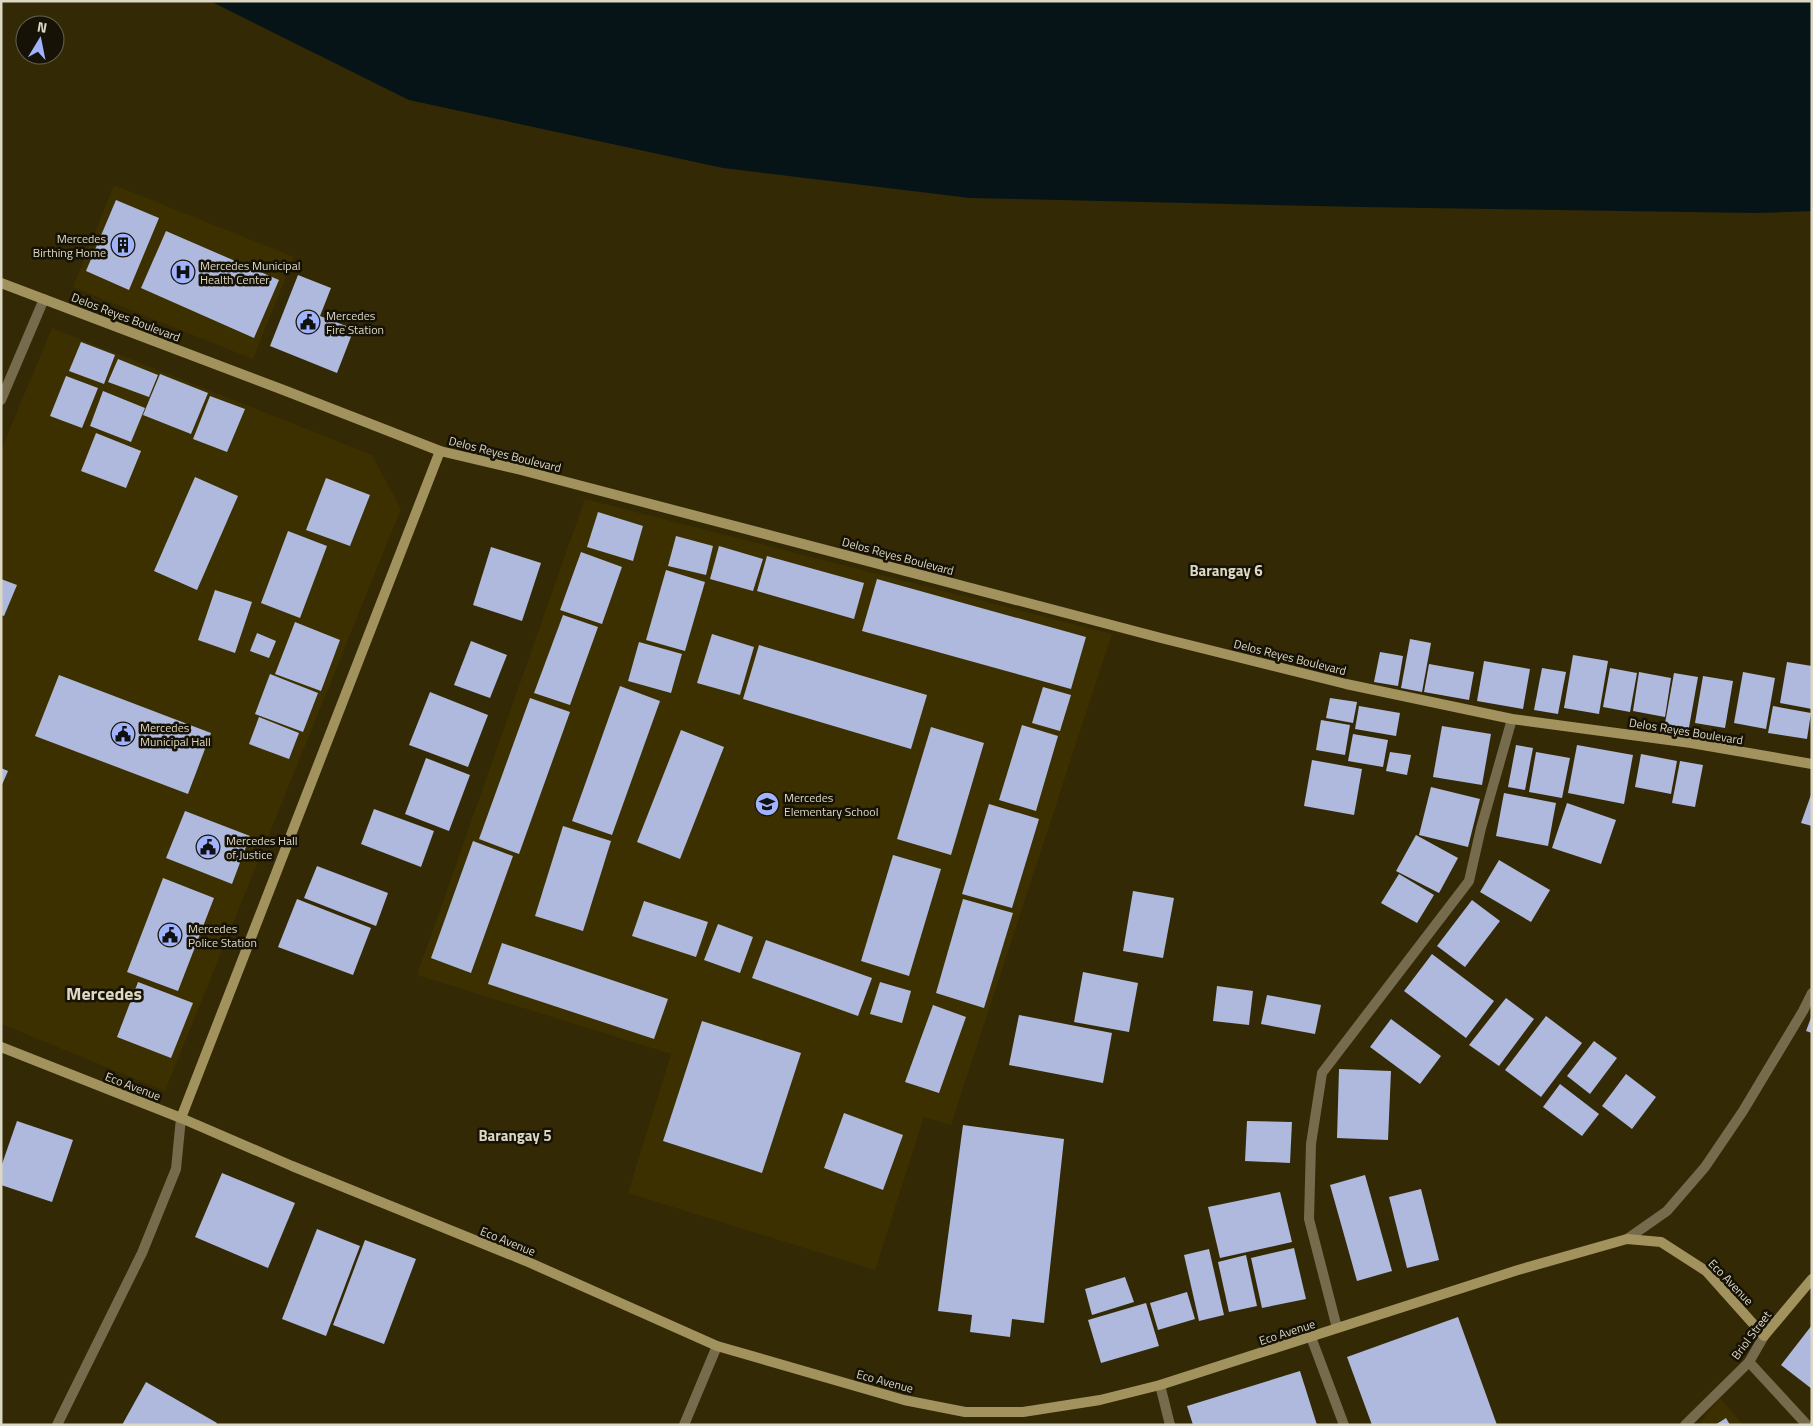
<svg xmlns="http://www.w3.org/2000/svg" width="1813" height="1426" viewBox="0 0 1813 1426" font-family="'Titillium Web',sans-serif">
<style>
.built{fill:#3c3001}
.water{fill:#061417}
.building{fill:#afb9de}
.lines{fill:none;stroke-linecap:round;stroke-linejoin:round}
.lane{stroke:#766c4d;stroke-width:10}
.street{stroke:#766c4d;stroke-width:10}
.secondary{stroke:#a2925e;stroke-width:10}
.labels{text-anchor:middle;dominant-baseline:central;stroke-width:5;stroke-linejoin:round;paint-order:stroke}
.poi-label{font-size:12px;fill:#ddd8c4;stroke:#161205;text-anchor:start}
.street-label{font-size:12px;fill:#ddd8c4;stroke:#161205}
.quarter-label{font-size:15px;font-weight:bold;fill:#ddd8c4;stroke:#161205}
.district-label{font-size:18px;font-weight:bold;fill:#ddd8c4;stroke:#161205}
</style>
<rect width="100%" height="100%" fill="#332905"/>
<g class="built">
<path d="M 114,185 L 294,257 L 253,359 L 73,287 Z"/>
<path d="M 52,328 L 372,455 L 401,509 L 165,1091 L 1,1024 L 1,450 Z"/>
<path d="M 585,499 L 1112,634 L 951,1125 L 924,1117 L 875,1270 L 628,1193 L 671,1054 L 417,975 Z"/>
<path d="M 1720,1398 L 1743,1425 L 1699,1425 Z"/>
</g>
<path class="water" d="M 210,1 L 1812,1 L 1812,211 L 1757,213 L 1362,207 L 970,198 L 723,168 L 409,100 Z"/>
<g class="building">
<path d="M 116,200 L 159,218 L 129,290 L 86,271 Z"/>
<path d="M 166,231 L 279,280 L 254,338 L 141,288 Z"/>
<path d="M 298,275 L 331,288 L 320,316 L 354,329 L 337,373 L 270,346 Z"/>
<path d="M 81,342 L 115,355 L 104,384 L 69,371 Z"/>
<path d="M 118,359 L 158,375 L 149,397 L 108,382 Z"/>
<path d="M 160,374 L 208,393 L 191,434 L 143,415 Z"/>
<path d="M 66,376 L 98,388 L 82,428 L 50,416 Z"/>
<path d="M 103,391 L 145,408 L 131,442 L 90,426 Z"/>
<path d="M 210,396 L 245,409 L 227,452 L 193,439 Z"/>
<path d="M 96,433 L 141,451 L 126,488 L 81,471 Z"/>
<path d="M 195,477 L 238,496 L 197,590 L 154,571 Z"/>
<path d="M 326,478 L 370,495 L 350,546 L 306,530 Z"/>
<path d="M 598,512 L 643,526 L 633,561 L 587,547 Z"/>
<path d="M 288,531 L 327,546 L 300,618 L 261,603 Z"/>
<path d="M 676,536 L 713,546 L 706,575 L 668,566 Z"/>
<path d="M 719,546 L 763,559 L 753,591 L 710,579 Z"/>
<path d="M 491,547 L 541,563 L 522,621 L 473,605 Z"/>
<path d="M 581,552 L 622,567 L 602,624 L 560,610 Z"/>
<path d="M 767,556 L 864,583 L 854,619 L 757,591 Z"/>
<path d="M 666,570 L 705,582 L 685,651 L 646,640 Z"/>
<path d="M 1,579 L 17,585 L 4,616 L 1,615 Z"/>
<path d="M 877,579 L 1086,637 L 1071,689 L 862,631 Z"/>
<path d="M 215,590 L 252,602 L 235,653 L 198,640 Z"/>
<path d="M 563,615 L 598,627 L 570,705 L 534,693 Z"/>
<path d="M 295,622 L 340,640 L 321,691 L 275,674 Z"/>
<path d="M 257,633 L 276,641 L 269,658 L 250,651 Z"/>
<path d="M 712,634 L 754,647 L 740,695 L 697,683 Z"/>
<path d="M 1410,639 L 1431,643 L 1422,692 L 1401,688 Z"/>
<path d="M 471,641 L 507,655 L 490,698 L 454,685 Z"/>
<path d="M 639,642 L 682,654 L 671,693 L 628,681 Z"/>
<path d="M 759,645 L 927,695 L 911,749 L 743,699 Z"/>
<path d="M 1380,652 L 1403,656 L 1398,686 L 1374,682 Z"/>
<path d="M 1573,655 L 1608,661 L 1599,714 L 1564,708 Z"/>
<path d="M 1484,661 L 1530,669 L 1523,709 L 1477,701 Z"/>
<path d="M 1787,662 L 1812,666 L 1812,709 L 1780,703 Z"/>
<path d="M 1429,664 L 1474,672 L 1469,700 L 1424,692 Z"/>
<path d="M 1542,668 L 1566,672 L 1558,714 L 1534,710 Z"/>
<path d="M 1610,668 L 1637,673 L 1630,712 L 1603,707 Z"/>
<path d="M 1639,672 L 1671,678 L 1665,717 L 1633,711 Z"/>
<path d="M 1743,672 L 1775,678 L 1766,729 L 1734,723 Z"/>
<path d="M 1674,673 L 1698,677 L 1688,733 L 1664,729 Z"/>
<path d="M 270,674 L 318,693 L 303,732 L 255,714 Z"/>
<path d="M 59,675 L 211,733 L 188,794 L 35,736 Z"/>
<path d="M 1703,676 L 1733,681 L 1725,728 L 1695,723 Z"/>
<path d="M 620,686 L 660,701 L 612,835 L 572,821 Z"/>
<path d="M 1043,687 L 1071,695 L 1060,731 L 1032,723 Z"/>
<path d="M 430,692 L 488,715 L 468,767 L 409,745 Z"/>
<path d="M 530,698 L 570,712 L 519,854 L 479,839 Z"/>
<path d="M 1330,698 L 1357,702 L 1353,723 L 1326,718 Z"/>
<path d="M 1359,706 L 1400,713 L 1396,736 L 1355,729 Z"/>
<path d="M 1773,706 L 1811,713 L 1807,739 L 1768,733 Z"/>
<path d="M 259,717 L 299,733 L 289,759 L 249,744 Z"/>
<path d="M 1321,720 L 1350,725 L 1345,755 L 1316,750 Z"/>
<path d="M 1022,725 L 1058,736 L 1036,811 L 999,800 Z"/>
<path d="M 1442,726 L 1491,734 L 1482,785 L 1433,777 Z"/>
<path d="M 931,727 L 984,743 L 951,855 L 897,839 Z"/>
<path d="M 681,730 L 724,747 L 680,859 L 637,842 Z"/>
<path d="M 1353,734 L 1388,740 L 1383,767 L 1348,761 Z"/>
<path d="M 1516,745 L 1533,748 L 1525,790 L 1508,787 Z"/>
<path d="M 1577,745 L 1633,755 L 1624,804 L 1568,793 Z"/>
<path d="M 1390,752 L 1411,755 L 1407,775 L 1386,771 Z"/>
<path d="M 1536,752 L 1570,758 L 1562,798 L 1529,792 Z"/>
<path d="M 1641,754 L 1677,761 L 1671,794 L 1635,787 Z"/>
<path d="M 426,758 L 470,775 L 449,831 L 405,814 Z"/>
<path d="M 1312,760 L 1362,769 L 1354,815 L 1304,806 Z"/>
<path d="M 1680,761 L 1703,765 L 1695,807 L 1672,803 Z"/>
<path d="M 1,768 L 8,771 L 1,787 Z"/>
<path d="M 1431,787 L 1480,799 L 1468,847 L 1419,835 Z"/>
<path d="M 1812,792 L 1812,826 L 1801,823 Z"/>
<path d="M 1504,793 L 1556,803 L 1548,846 L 1496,836 Z"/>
<path d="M 1567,803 L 1616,820 L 1601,864 L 1552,848 Z"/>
<path d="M 989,804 L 1039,819 L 1012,908 L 962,894 Z"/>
<path d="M 374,809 L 434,831 L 421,867 L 361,844 Z"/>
<path d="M 185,811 L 250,836 L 232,884 L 166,858 Z"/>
<path d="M 563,826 L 611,841 L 583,931 L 535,916 Z"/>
<path d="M 1416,835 L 1458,858 L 1439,893 L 1396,871 Z"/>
<path d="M 473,841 L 513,856 L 471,973 L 431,958 Z"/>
<path d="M 893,855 L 941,869 L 909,976 L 861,961 Z"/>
<path d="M 1499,860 L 1550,890 L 1531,922 L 1480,892 Z"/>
<path d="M 317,866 L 388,893 L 376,926 L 304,898 Z"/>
<path d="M 1399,874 L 1434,895 L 1417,923 L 1381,903 Z"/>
<path d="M 163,878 L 214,898 L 178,991 L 127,972 Z"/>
<path d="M 1133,891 L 1174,898 L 1163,958 L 1123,951 Z"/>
<path d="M 297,899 L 371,928 L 353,975 L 278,947 Z"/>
<path d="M 963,899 L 1013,913 L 984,1008 L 936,993 Z"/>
<path d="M 1472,900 L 1500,921 L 1465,967 L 1437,946 Z"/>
<path d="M 644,901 L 708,922 L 696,957 L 632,936 Z"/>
<path d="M 718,924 L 753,937 L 740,973 L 704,960 Z"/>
<path d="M 766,940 L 872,978 L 858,1016 L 752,978 Z"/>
<path d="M 502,943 L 668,999 L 654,1039 L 488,984 Z"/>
<path d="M 1432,954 L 1494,1001 L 1466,1038 L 1404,991 Z"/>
<path d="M 1083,972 L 1138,983 L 1129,1032 L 1074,1022 Z"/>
<path d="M 138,982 L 193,1003 L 171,1058 L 117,1037 Z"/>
<path d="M 880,982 L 911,991 L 902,1023 L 870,1014 Z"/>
<path d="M 1217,986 L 1253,991 L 1249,1025 L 1213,1021 Z"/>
<path d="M 1267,995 L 1321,1005 L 1315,1034 L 1261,1024 Z"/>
<path d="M 1506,998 L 1534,1019 L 1499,1066 L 1469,1045 Z"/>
<path d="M 933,1005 L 966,1017 L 939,1093 L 905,1082 Z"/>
<path d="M 1019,1015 L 1112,1033 L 1103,1083 L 1009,1065 Z"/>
<path d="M 1812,1015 L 1812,1033 L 1806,1031 Z"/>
<path d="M 1546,1016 L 1582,1043 L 1541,1097 L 1505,1070 Z"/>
<path d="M 1391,1019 L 1441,1056 L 1420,1084 L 1370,1047 Z"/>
<path d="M 702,1021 L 801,1053 L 762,1173 L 663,1141 Z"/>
<path d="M 1594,1041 L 1617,1058 L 1590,1094 L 1567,1076 Z"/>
<path d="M 1339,1069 L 1391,1071 L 1388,1140 L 1337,1138 Z"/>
<path d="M 1626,1074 L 1656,1097 L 1632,1129 L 1602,1106 Z"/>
<path d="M 1560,1084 L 1599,1114 L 1582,1136 L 1543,1107 Z"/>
<path d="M 844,1113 L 903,1135 L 883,1190 L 824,1168 Z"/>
<path d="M 17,1121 L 73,1140 L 52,1202 L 1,1185 L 1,1167 Z"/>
<path d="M 1247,1121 L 1292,1122 L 1290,1163 L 1245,1161 Z"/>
<path d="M 963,1125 L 1064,1139 L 1044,1323 L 1012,1319 L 1010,1337 L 970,1332 L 972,1315 L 938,1311 Z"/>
<path d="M 222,1173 L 295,1203 L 268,1268 L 195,1237 Z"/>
<path d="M 1365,1175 L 1392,1271 L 1357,1281 L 1330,1185 Z"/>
<path d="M 1421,1189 L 1439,1260 L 1407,1268 L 1389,1197 Z"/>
<path d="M 1280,1192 L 1292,1242 L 1220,1258 L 1208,1207 Z"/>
<path d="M 317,1229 L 360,1246 L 326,1336 L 282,1319 Z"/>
<path d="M 365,1240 L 416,1259 L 384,1344 L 333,1325 Z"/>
<path d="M 1294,1248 L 1306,1299 L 1262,1308 L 1251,1258 Z"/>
<path d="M 1209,1249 L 1224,1315 L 1199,1321 L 1184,1255 Z"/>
<path d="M 1246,1255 L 1257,1306 L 1229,1312 L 1218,1262 Z"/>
<path d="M 1125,1277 L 1134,1302 L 1092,1315 L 1085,1289 Z"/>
<path d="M 1187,1292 L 1195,1319 L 1158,1330 L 1150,1303 Z"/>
<path d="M 1146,1303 L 1159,1346 L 1101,1363 L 1088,1320 Z"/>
<path d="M 1458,1317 L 1497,1425 L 1372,1425 L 1347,1357 Z"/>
<path d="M 1812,1325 L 1812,1389 L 1781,1365 Z"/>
<path d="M 1300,1371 L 1317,1425 L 1193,1425 L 1187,1406 Z"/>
<path d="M 146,1382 L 217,1423 L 216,1425 L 122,1425 Z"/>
<path d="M 1726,1418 L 1730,1425 L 1715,1425 Z"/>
</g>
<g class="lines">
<g class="lane">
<path d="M 1749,1362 L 1807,1425"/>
<path d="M 1160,1385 L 1170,1425"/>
</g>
<g class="street">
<path d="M 1,400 L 44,299"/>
<path d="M 1627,1239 L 1667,1211 L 1705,1167 L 1743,1111 L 1803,1011 L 1812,993"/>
<path d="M 1337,1328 L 1309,1219 L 1311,1144 L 1322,1073 L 1469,881 L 1481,828 L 1512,719"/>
<path d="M 1311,1337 L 1344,1425"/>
<path d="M 57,1425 L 142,1253 L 176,1169 L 181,1118"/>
<path d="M 684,1425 L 717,1346"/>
<path d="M 1685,1425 L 1749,1362 L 1764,1336"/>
</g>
<g class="secondary">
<path d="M 1,283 L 286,391 L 440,451 L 521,470 L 1161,638 L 1346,684 L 1512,719 L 1691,743 L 1812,764"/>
<path d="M 1,1047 L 181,1118 L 292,1166 L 526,1261 L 717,1346 L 904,1400 L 965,1412 L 1023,1412 L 1100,1400 L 1160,1385 L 1518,1270 L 1627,1239 L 1661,1242 L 1706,1271 L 1764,1336 L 1812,1279"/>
<path d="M 181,1118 L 440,451"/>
</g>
</g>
<defs>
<g id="building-disc" transform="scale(1.25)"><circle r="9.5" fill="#a1b3fd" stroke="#161205"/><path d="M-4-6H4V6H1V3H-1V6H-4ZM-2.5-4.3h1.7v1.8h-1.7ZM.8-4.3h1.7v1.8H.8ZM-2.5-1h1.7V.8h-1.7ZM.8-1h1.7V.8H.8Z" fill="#111"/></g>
<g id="hospital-disc" transform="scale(1.25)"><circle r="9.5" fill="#a1b3fd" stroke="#161205"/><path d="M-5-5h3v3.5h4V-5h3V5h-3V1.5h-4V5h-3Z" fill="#111"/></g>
<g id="civic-disc" transform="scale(1.25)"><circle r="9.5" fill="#a1b3fd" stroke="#161205"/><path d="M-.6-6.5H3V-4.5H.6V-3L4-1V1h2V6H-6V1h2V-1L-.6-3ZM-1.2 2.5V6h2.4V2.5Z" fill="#111"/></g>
<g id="school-disc" transform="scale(1.25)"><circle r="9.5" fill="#a1b3fd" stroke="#161205"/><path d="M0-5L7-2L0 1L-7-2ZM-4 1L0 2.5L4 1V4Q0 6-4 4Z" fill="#111"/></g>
</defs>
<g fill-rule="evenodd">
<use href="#building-disc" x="123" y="245"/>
<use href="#hospital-disc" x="183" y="272"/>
<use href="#civic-disc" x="308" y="322"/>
<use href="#civic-disc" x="123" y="734"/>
<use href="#school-disc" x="767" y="804"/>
<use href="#civic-disc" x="208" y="847"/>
<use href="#civic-disc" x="170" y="935"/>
</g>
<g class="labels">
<g class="poi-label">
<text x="106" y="238" text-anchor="end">Mercedes<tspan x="106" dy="14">Birthing Home</tspan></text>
<text x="200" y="265">Mercedes Municipal<tspan x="200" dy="14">Health Center</tspan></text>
<text x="326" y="315">Mercedes<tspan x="326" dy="14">Fire Station</tspan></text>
<text x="140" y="727">Mercedes<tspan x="140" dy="14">Municipal Hall</tspan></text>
<text x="784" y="797">Mercedes<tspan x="784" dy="14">Elementary School</tspan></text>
<text x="226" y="840">Mercedes Hall<tspan x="226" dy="14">of Justice</tspan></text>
<text x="188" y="928">Mercedes<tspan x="188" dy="14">Police Station</tspan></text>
</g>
<g class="street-label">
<text transform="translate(126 317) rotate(21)">Delos Reyes Boulevard</text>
<text transform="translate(505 454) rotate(14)">Delos Reyes Boulevard</text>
<text transform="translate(898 556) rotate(15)">Delos Reyes Boulevard</text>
<text transform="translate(1290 657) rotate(14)">Delos Reyes Boulevard</text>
<text transform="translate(1686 731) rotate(9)">Delos Reyes Boulevard</text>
<text transform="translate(133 1086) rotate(21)">Eco Avenue</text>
<text transform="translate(508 1241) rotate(22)">Eco Avenue</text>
<text transform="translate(1731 1282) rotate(46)">Eco Avenue</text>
<text transform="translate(1287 1332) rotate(-18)">Eco Avenue</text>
<text transform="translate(1751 1335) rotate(-53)">Briol Street</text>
<text transform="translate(885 1381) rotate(15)">Eco Avenue</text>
</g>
<g class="quarter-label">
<text x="1226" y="570">Barangay 6</text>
<text x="515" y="1135">Barangay 5</text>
</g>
<g class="district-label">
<text x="104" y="993">Mercedes</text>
</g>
</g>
<rect width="1813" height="1426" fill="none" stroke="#ddd8c4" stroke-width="5"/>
<g transform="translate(40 40) rotate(10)"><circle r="24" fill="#161205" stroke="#666151"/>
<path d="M0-4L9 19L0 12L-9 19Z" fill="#a1b3fd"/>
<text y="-8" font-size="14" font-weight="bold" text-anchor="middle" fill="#ddd8c4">N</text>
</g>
</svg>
